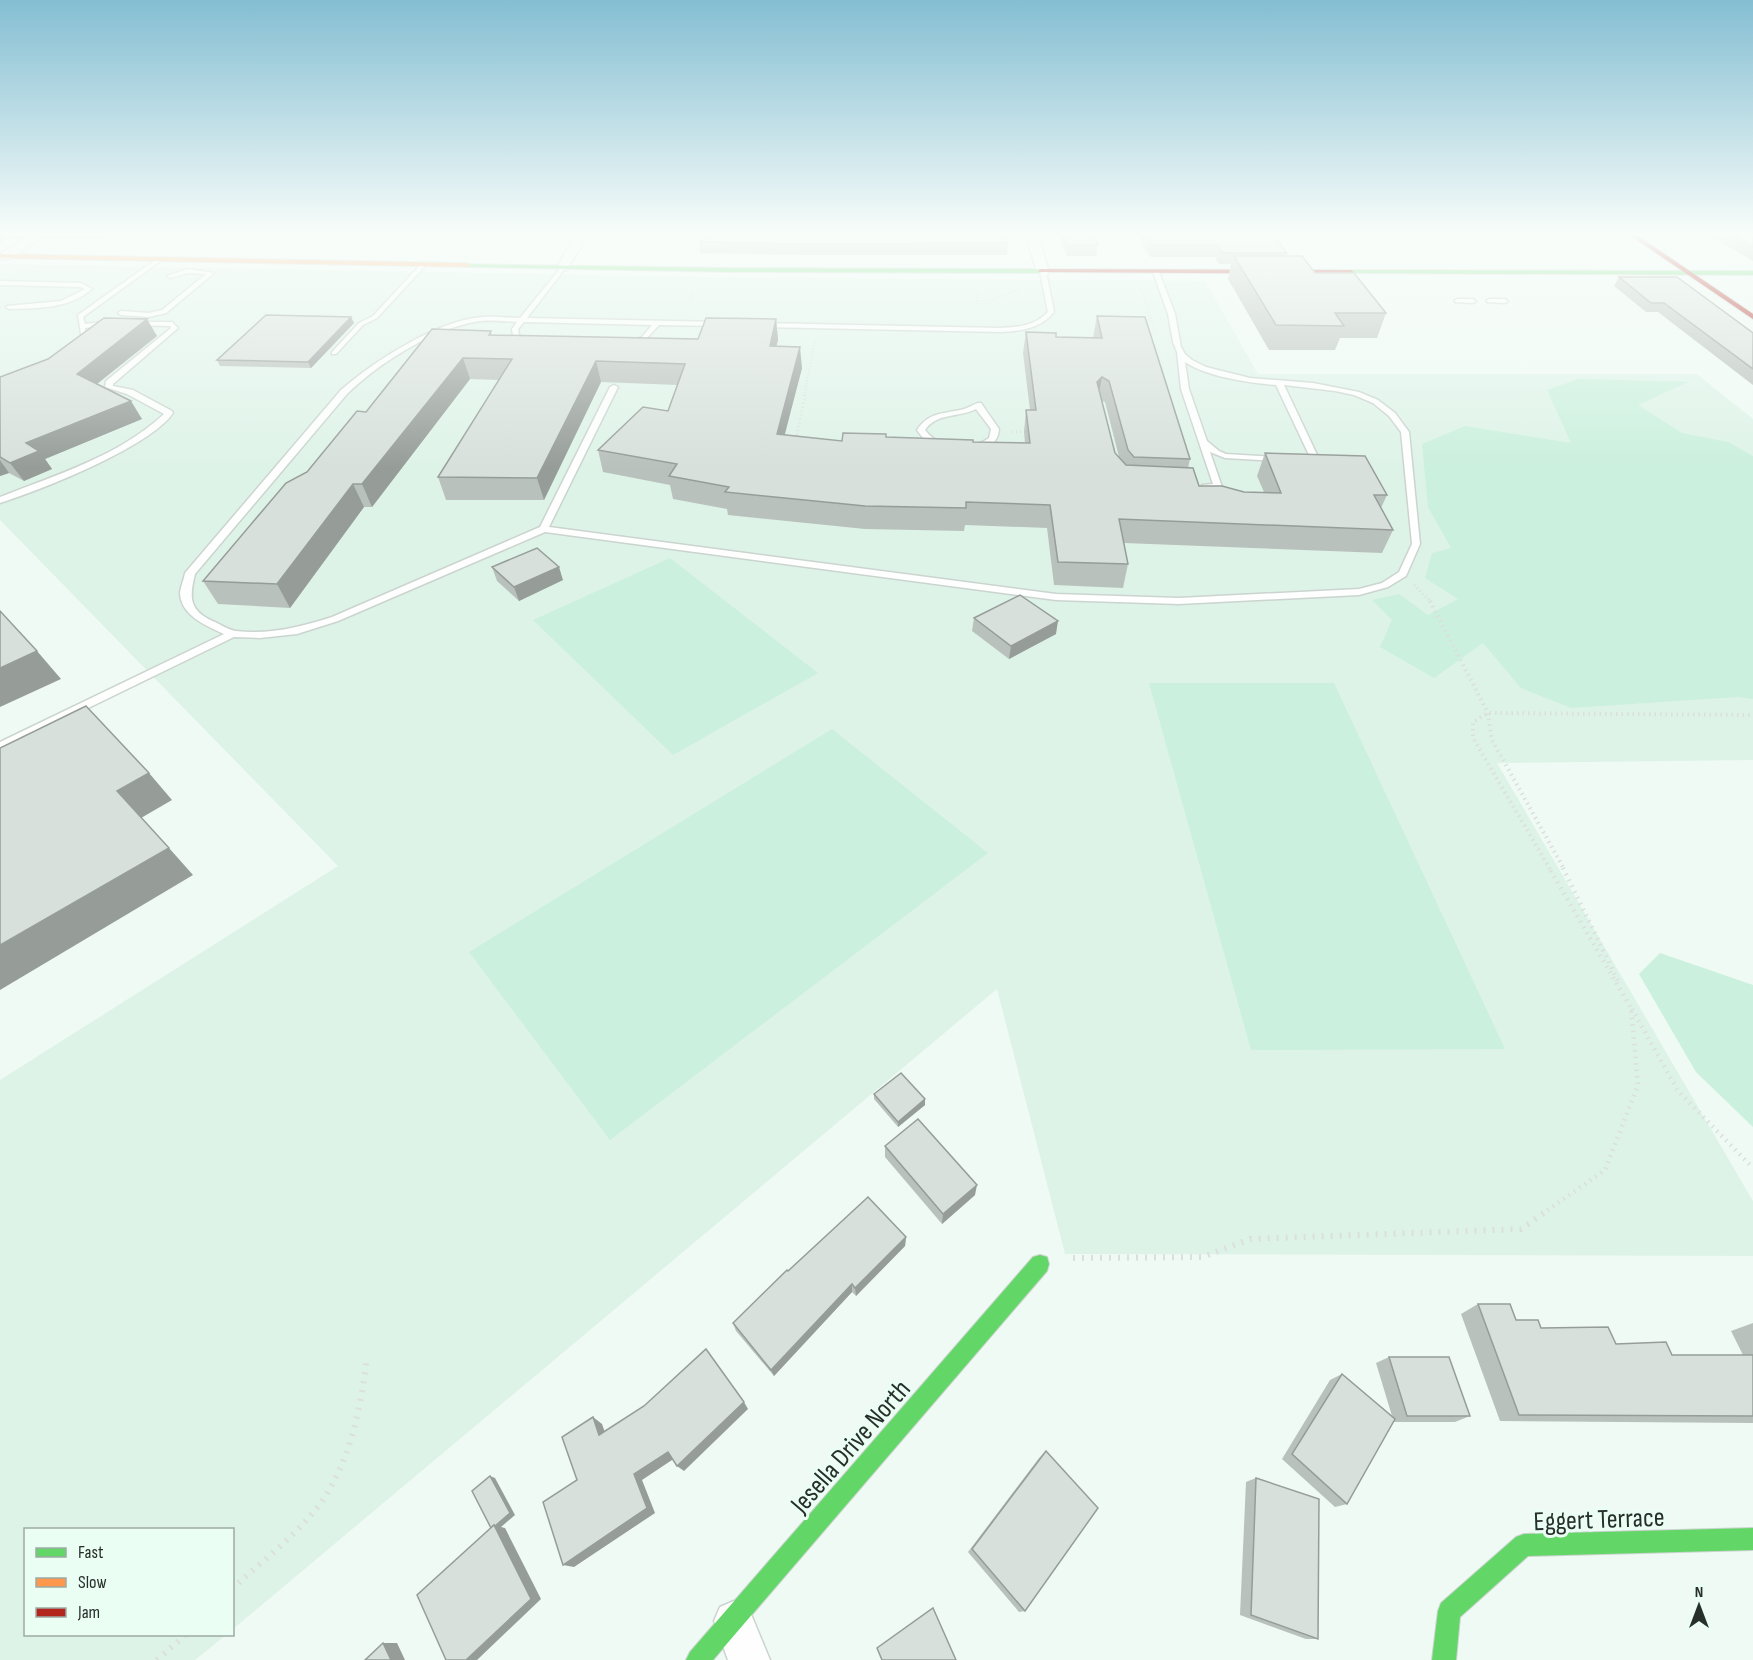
<svg xmlns="http://www.w3.org/2000/svg" width="1753" height="1660" viewBox="0 0 1753 1660" font-family="'Sofia Sans Condensed',sans-serif">
<style>
.built{fill:#def3e8}
.green{fill:#cbf0dd}
.lines{fill:none;stroke-linecap:round;stroke-linejoin:round}
.lane-casing{stroke:#cbd4cf;stroke-width:3}
.street-casing{stroke:#cbd4cf;stroke-width:3}
.fast-casing{stroke:#cbd4cf;stroke-width:2}
.slow-casing{stroke:#cbd4cf;stroke-width:2}
.jam-casing{stroke:#cbd4cf;stroke-width:2}
.path-far4{stroke:#dbdfdd;stroke-width:2;stroke-dasharray:1 2;stroke-linecap:butt}
.path-far3{stroke:#dbdfdd;stroke-width:3;stroke-dasharray:1 3;stroke-linecap:butt}
.path-far2{stroke:#dbdfdd;stroke-width:4;stroke-dasharray:1.5 4;stroke-linecap:butt}
.path-far1{stroke:#dbdfdd;stroke-width:4.5;stroke-dasharray:1.5 5;stroke-linecap:butt}
.path{stroke:#dbdfdd;stroke-width:6;stroke-dasharray:2 7;stroke-linecap:butt}
.lane{fill:#fdfefd;fill-rule:evenodd}
.street{fill:#fdfefd;fill-rule:evenodd}
.fast{fill:#63d668;fill-rule:evenodd}
.slow{fill:#ff974d;fill-rule:evenodd}
.jam{fill:#b3261e;fill-rule:evenodd}
.wall{fill:#b9c1bc;fill-rule:evenodd}
.shaded-wall{fill:#969d99}
.building{fill:#d7e0db;stroke:#969d99;stroke-width:1.5}
.labels{text-anchor:middle;dominant-baseline:central;stroke-width:6;stroke-linejoin:round;paint-order:stroke}
.near-street-label{font-size:27px;fill:#272f2b;stroke:#ebfef4}
</style>
<rect width="100%" height="100%" fill="#effaf4"/>
<path class="built" d="M 0,264 L 752,278 L 1205,281 L 1258,374 L 1697,374 L 1753,419 L 1753,760 L 1497,763 L 1753,1201 L 1753,1256 L 1065,1254 L 997,989 L 233,1629 L 232,1530 L 26,1530 L 26,1634 L 226,1635 L 195,1660 L 0,1660 L 0,1080 L 338,866 L 0,520 Z"/>
<g class="green">
<path d="M 1579,379 L 1688,382 L 1638,405 L 1682,433 L 1728,442 L 1753,456 L 1753,699 L 1738,697 L 1571,708 L 1521,688 L 1483,643 L 1434,678 L 1380,647 L 1392,620 L 1372,600 L 1399,594 L 1428,615 L 1458,599 L 1425,578 L 1432,553 L 1451,548 L 1428,507 L 1422,444 L 1465,426 L 1571,443 L 1547,390 Z"/>
<path d="M 670,558 L 818,673 L 673,755 L 533,620 Z"/>
<path d="M 1149,683 L 1334,683 L 1505,1049 L 1251,1050 Z"/>
<path d="M 832,729 L 988,853 L 610,1140 L 469,952 Z"/>
<path d="M 1660,953 L 1753,985 L 1753,1127 L 1696,1072 L 1639,974 Z"/>
</g>
<g class="lines">
<g class="lane-casing">
<g id="lane">
<path d="M 158,258 L 163,259 L 83,317 L 85,324 L 110,321 L 113,323 L 112,324 L 85,328 L 85,334 L 81,334 L 78,315 Z"/>
<path d="M 422,263 L 427,264 L 377,318 L 363,325 L 336,354 L 332,354 L 332,352 L 359,323 L 373,316 Z"/>
<path d="M 563,265 L 566,267 L 527,318 L 720,322 L 723,324 L 720,326 L 659,325 L 646,339 L 632,345 L 630,344 L 630,342 L 642,337 L 652,325 L 524,322 L 518,329 L 519,335 L 530,342 L 527,344 L 513,336 L 512,329 L 517,322 C 505,321 492,320 480,321 C 434,328 380,362 347,394 L 195,574 C 189,598 189,611 215,622 C 221,625 229,630 236,631 C 269,635 301,627 332,617 L 540,527 L 610,387 L 614,385 L 618,387 L 549,527 L 1056,594 L 1179,598 L 1359,589 L 1382,583 L 1399,572 L 1412,544 L 1401,432 L 1389,416 L 1373,403 L 1354,395 L 1335,391 L 1284,385 L 1319,459 C 1315,463 1304,463 1300,459 L 1301,457 L 1310,457 L 1276,385 C 1250,383 1207,377 1185,362 L 1189,389 L 1207,441 L 1219,451 L 1226,454 L 1277,457 L 1281,459 L 1277,461 L 1225,458 L 1210,452 L 1222,487 L 1218,490 L 1202,489 L 1202,485 L 1213,484 L 1181,389 L 1177,352 L 1173,342 L 1168,314 L 1153,272 L 1156,270 L 1159,272 L 1175,314 L 1181,347 L 1185,354 L 1192,360 L 1206,367 L 1250,378 L 1313,383 L 1359,392 L 1378,400 L 1395,413 L 1409,432 L 1420,544 L 1406,576 L 1388,587 L 1359,595 L 1179,604 L 1056,600 L 545,532 L 338,621 L 297,634 L 260,638 L 234,637 L 0,751 L 0,742 L 224,634 C 206,626 180,615 180,592 C 181,586 184,579 185,573 L 341,390 C 374,361 438,320 483,317 C 495,316 508,318 520,318 Z"/>
<path d="M 188,269 L 214,273 L 166,313 L 149,317 L 121,315 L 118,313 L 121,311 L 149,313 L 162,310 L 206,274 L 188,273 L 170,278 L 167,276 Z"/>
<path d="M 1043,270 L 1046,272 L 1054,312 C 1040,329 1021,331 1000,332 L 761,327 L 758,325 L 761,323 L 1000,328 C 1018,327 1035,326 1048,312 L 1040,272 Z"/>
<path d="M 0,281 L 81,283 L 92,289 C 70,309 37,308 9,309 L 6,307 L 7,306 L 61,301 L 85,289 L 80,287 L 0,285 Z"/>
<path d="M 1457,299 L 1473,299 L 1476,301 L 1473,303 L 1455,302 L 1455,300 Z"/>
<path d="M 1489,299 L 1505,299 L 1508,301 L 1505,303 L 1487,302 L 1487,300 Z"/>
<path d="M 132,322 L 172,322 L 178,328 L 113,384 L 113,386 L 133,390 L 172,411 L 173,413 C 150,447 41,490 0,503 L 0,497 C 56,475 119,456 164,414 L 127,394 L 105,387 L 106,381 L 171,328 L 170,326 L 134,325 L 131,323 Z"/>
<path d="M 978,403 L 981,403 L 999,429 C 998,457 953,455 934,446 C 926,443 922,437 917,430 C 928,413 941,414 960,410 C 967,409 972,405 978,403 ZM 976,409 L 991,429 L 989,438 C 970,452 939,449 925,430 C 937,412 959,418 976,409 Z"/>
</g>
</g>
<g class="street-casing">
<g id="street">
<path d="M 30,236 L 43,236 L 10,259 L 2,259 L 2,253 Z"/>
<path d="M 575,236 L 587,236 L 567,270 L 559,270 L 557,267 Z"/>
<path d="M 1026,236 L 1038,236 L 1049,272 L 1047,275 L 1043,276 L 1037,272 Z"/>
<path d="M 734,1601 L 748,1607 L 770,1660 L 728,1660 L 714,1621 L 720,1607 Z"/>
</g>
</g>
<g class="fast-casing">
<g id="fast">
<path d="M 465,264 L 730,268 L 1040,269 L 1043,271 L 1040,273 L 730,272 L 467,267 Z"/>
<path d="M 1351,270 L 1753,271 L 1753,275 L 1349,273 Z"/>
<path d="M 1040,1255 L 1047,1257 L 1049,1264 L 1047,1271 L 713,1660 L 686,1660 L 690,1652 L 1033,1257 Z"/>
<path d="M 1753,1528 L 1753,1550 L 1528,1556 L 1460,1617 L 1456,1660 L 1432,1660 L 1438,1611 L 1441,1603 L 1516,1537 L 1524,1534 Z"/>
</g>
</g>
<g class="slow-casing">
<path id="slow" d="M 0,254 L 467,263 L 470,265 L 467,267 L 0,258 Z"/>
</g>
<g class="jam-casing">
<g id="jam">
<path d="M 1631,236 L 1638,236 L 1753,314 L 1753,319 Z"/>
<path d="M 1040,269 L 1351,270 L 1354,272 L 1351,274 L 1038,272 Z"/>
</g>
</g>
<g class="path-far4">
<path d="M 1141,289 L 1156,333"/>
<path d="M 977,294 L 978,308"/>
<path d="M 688,303 L 693,293"/>
<path d="M 978,306 L 1018,289"/>
<path d="M 733,317 L 749,318"/>
<path d="M 804,396 L 815,342"/>
</g>
<g class="path-far3">
<path d="M 1012,432 L 1028,431"/>
<path d="M 796,439 L 805,395"/>
<path d="M 1414,585 L 1431,602"/>
</g>
<g class="path-far2">
<path d="M 1430,601 L 1488,713 L 1492,740 L 1564,869"/>
<path d="M 1550,869 L 1473,738 L 1473,722 L 1488,713 L 1753,715"/>
</g>
<g class="path-far1">
<path d="M 1563,868 L 1618,981"/>
<path d="M 1632,1009 L 1678,1091 L 1753,1168"/>
<path d="M 1542,1214 L 1605,1170 L 1638,1085 L 1631,1008 L 1549,868"/>
</g>
<g class="path">
<path d="M 1073,1258 L 1203,1257 L 1250,1239 L 1521,1229 L 1544,1213"/>
<path d="M 232,1589 C 260,1563 292,1539 316,1509 C 349,1468 361,1408 367,1357"/>
<path d="M 157,1660 L 186,1634"/>
</g>
<use href="#lane" class="lane"/>
<use href="#street" class="street"/>
<use href="#fast" class="fast"/>
<use href="#slow" class="slow"/>
<use href="#jam" class="jam"/>
</g>
<g class="wall">
<path d="M 0,236 L 27,236 L 21,239 L 5,239 L 0,242 Z"/>
<path d="M 40,236 L 107,236 L 103,239 L 42,239 Z"/>
<path d="M 1059,236 L 1094,236 L 1098,245 L 1096,256 L 1067,256 Z"/>
<path d="M 1139,236 L 1274,236 L 1287,253 L 1286,256 L 1386,313 L 1377,338 L 1340,338 L 1335,350 L 1269,350 L 1228,279 L 1231,264 L 1219,264 L 1215,257 L 1150,257 Z"/>
<path d="M 1326,236 L 1365,236 L 1364,237 L 1327,237 Z"/>
<path d="M 1710,236 L 1753,236 L 1753,261 Z"/>
<path d="M 699,242 L 1008,243 L 1007,255 L 804,255 L 700,253 Z"/>
<path d="M 1619,277 L 1753,333 L 1753,385 L 1658,312 L 1646,312 L 1614,286 Z"/>
<path d="M 1097,316 L 1190,459 L 1188,468 L 1199,486 L 1244,492 L 1264,492 L 1257,476 L 1265,453 L 1387,495 L 1381,508 L 1393,530 L 1382,553 L 1124,543 L 1128,564 L 1123,588 L 1054,585 L 1047,528 L 965,525 L 964,531 L 865,529 L 728,515 L 727,509 L 673,499 L 670,485 L 603,472 L 598,450 L 668,411 L 678,385 L 601,382 L 544,500 L 446,500 L 438,477 L 499,380 L 470,379 L 372,507 L 364,507 L 290,608 L 218,604 L 203,581 L 307,472 L 366,412 L 491,331 L 492,335 L 698,339 L 776,319 L 778,340 L 776,346 L 802,368 L 784,435 L 842,441 L 886,437 L 973,442 L 1025,443 L 1024,432 L 1026,410 L 1030,410 L 1023,353 L 1026,332 L 1056,337 L 1093,338 ZM 1102,401 L 1105,402 L 1119,457 L 1115,453 Z"/>
<path d="M 354,323 L 311,368 L 220,366 L 217,360 Z"/>
<path d="M 157,336 L 97,384 L 142,419 L 45,459 L 52,469 L 24,481 L 9,473 L 0,476 L 0,377 Z"/>
<path d="M 492,567 L 563,580 L 519,601 L 497,581 Z"/>
<path d="M 974,618 L 1056,634 L 1009,659 L 972,631 Z"/>
<path d="M 874,1094 L 925,1099 L 925,1105 L 898,1127 L 874,1099 Z"/>
<path d="M 885,1146 L 975,1195 L 942,1224 L 885,1157 Z"/>
<path d="M 906,1237 L 905,1246 L 856,1296 L 852,1292 L 774,1376 L 736,1331 L 733,1323 L 788,1271 Z"/>
<path d="M 1478,1304 L 1516,1320 L 1541,1328 L 1672,1355 L 1743,1355 L 1731,1331 L 1753,1323 L 1753,1423 L 1500,1421 L 1461,1314 Z"/>
<path d="M 1389,1357 L 1470,1416 L 1455,1422 L 1394,1422 L 1347,1504 L 1335,1507 L 1282,1459 L 1330,1380 L 1342,1374 L 1392,1416 L 1376,1363 Z"/>
<path d="M 1046,1451 L 1025,1611 L 1019,1612 L 968,1552 L 1039,1458 Z"/>
<path d="M 1256,1478 L 1318,1639 L 1306,1639 L 1240,1615 L 1246,1482 Z"/>
</g>
<g class="shaded-wall">
<path d="M 0,236 L 3,236 L 5,239 L 0,242 Z"/>
<path d="M 18,236 L 27,236 L 21,239 Z"/>
<path d="M 101,236 L 107,236 L 103,239 Z"/>
<path d="M 351,317 L 354,323 L 311,368 L 308,362 Z"/>
<path d="M 147,319 L 157,336 L 88,391 L 77,374 Z"/>
<path d="M 776,319 L 778,340 L 771,367 L 770,346 Z"/>
<path d="M 800,347 L 802,368 L 779,457 L 777,434 Z"/>
<path d="M 463,358 L 470,379 L 372,507 L 362,484 Z"/>
<path d="M 596,361 L 601,382 L 544,500 L 537,478 Z"/>
<path d="M 1102,377 L 1098,399 L 1097,382 Z"/>
<path d="M 131,401 L 142,419 L 45,459 L 52,469 L 24,481 L 10,463 L 26,443 Z"/>
<path d="M 0,460 L 9,473 L 0,476 Z"/>
<path d="M 353,484 L 364,507 L 290,608 L 277,584 Z"/>
<path d="M 559,567 L 563,580 L 519,601 L 514,587 Z"/>
<path d="M 1058,621 L 1056,634 L 1009,659 L 1011,646 Z"/>
<path d="M 37,651 L 61,679 L 0,707 L 0,668 Z"/>
<path d="M 149,773 L 172,800 L 141,818 L 117,791 Z"/>
<path d="M 169,848 L 193,875 L 0,990 L 0,945 Z"/>
<path d="M 925,1099 L 925,1105 L 898,1127 L 898,1122 Z"/>
<path d="M 977,1185 L 975,1195 L 942,1224 L 943,1214 Z"/>
<path d="M 906,1237 L 905,1246 L 856,1296 L 855,1288 Z"/>
<path d="M 852,1284 L 852,1292 L 774,1376 L 771,1370 Z"/>
<path d="M 744,1402 L 748,1409 L 684,1471 L 677,1466 Z"/>
<path d="M 593,1417 L 602,1424 L 608,1441 L 599,1435 Z"/>
<path d="M 668,1452 L 675,1458 L 642,1480 L 655,1513 L 574,1567 L 563,1565 L 634,1474 Z"/>
<path d="M 490,1476 L 495,1478 L 515,1515 L 501,1527 L 505,1528 L 541,1599 L 477,1660 L 466,1660 L 492,1529 Z"/>
<path d="M 383,1643 L 397,1643 L 405,1660 L 391,1660 Z"/>
</g>
<g class="building">
<path d="M 711,236 L 1007,236 L 1008,243 L 803,244 L 699,242 Z"/>
<path d="M 1065,236 L 1094,236 L 1098,245 L 1068,245 Z"/>
<path d="M 1147,236 L 1274,236 L 1287,253 L 1222,253 L 1218,245 L 1152,245 Z"/>
<path d="M 1734,236 L 1753,236 L 1753,247 Z"/>
<path d="M 1234,256 L 1302,256 L 1315,273 L 1354,273 L 1386,313 L 1335,313 L 1344,326 L 1276,325 Z"/>
<path d="M 1619,277 L 1677,277 L 1753,333 L 1753,369 L 1664,303 L 1651,303 Z"/>
<path d="M 266,315 L 351,317 L 308,362 L 217,360 Z"/>
<path d="M 1097,316 L 1145,317 L 1190,459 L 1134,457 L 1128,450 L 1109,381 L 1102,377 L 1097,382 L 1115,453 L 1126,465 L 1193,468 L 1199,486 L 1222,486 L 1244,492 L 1281,493 L 1265,453 L 1365,456 L 1387,495 L 1374,495 L 1393,530 L 1119,519 L 1128,564 L 1058,562 L 1050,505 L 966,502 L 966,508 L 865,506 L 725,492 L 729,487 L 669,476 L 677,464 L 598,450 L 643,407 L 668,411 L 685,364 L 596,361 L 537,478 L 438,477 L 512,359 L 463,358 L 362,484 L 353,484 L 277,584 L 203,581 L 286,483 L 307,472 L 357,411 L 366,412 L 432,329 L 491,331 L 489,335 L 698,339 L 706,318 L 776,319 L 770,346 L 800,347 L 777,434 L 842,441 L 843,433 L 886,434 L 886,437 L 973,440 L 973,442 L 1030,443 L 1026,410 L 1036,410 L 1026,332 L 1056,333 L 1056,337 L 1102,338 Z"/>
<path d="M 104,318 L 147,319 L 77,374 L 131,401 L 26,443 L 39,451 L 10,463 L 0,457 L 0,377 L 48,359 Z"/>
<path d="M 537,548 L 559,567 L 514,587 L 492,567 Z"/>
<path d="M 1020,595 L 1058,621 L 1011,646 L 974,618 Z"/>
<path d="M 0,611 L 37,651 L 0,668 Z"/>
<path d="M 86,706 L 149,773 L 117,791 L 169,848 L 0,945 L 0,748 Z"/>
<path d="M 901,1073 L 925,1099 L 898,1122 L 874,1094 Z"/>
<path d="M 918,1119 L 977,1185 L 943,1214 L 885,1146 Z"/>
<path d="M 868,1197 L 906,1237 L 855,1288 L 852,1284 L 771,1370 L 733,1323 L 787,1270 L 788,1271 Z"/>
<path d="M 1478,1304 L 1510,1304 L 1516,1320 L 1538,1320 L 1541,1328 L 1608,1327 L 1616,1344 L 1666,1342 L 1672,1355 L 1753,1355 L 1753,1416 L 1519,1415 Z"/>
<path d="M 706,1349 L 744,1402 L 677,1466 L 668,1452 L 634,1474 L 647,1508 L 563,1565 L 543,1502 L 577,1480 L 562,1437 L 593,1417 L 599,1435 L 644,1406 Z"/>
<path d="M 1389,1357 L 1449,1357 L 1470,1416 L 1407,1416 Z"/>
<path d="M 1342,1374 L 1395,1419 L 1347,1504 L 1292,1454 Z"/>
<path d="M 1046,1451 L 1098,1508 L 1025,1611 L 972,1549 Z"/>
<path d="M 490,1476 L 510,1513 L 495,1526 L 494,1525 L 491,1528 L 472,1491 Z"/>
<path d="M 1256,1478 L 1319,1499 L 1318,1639 L 1251,1615 Z"/>
<path d="M 494,1525 L 531,1599 L 466,1660 L 446,1660 L 417,1595 Z"/>
<path d="M 933,1608 L 956,1660 L 882,1660 L 877,1648 Z"/>
<path d="M 383,1643 L 391,1660 L 365,1660 Z"/>
</g>
<linearGradient id="sky" x2="0" y2="1"><stop stop-color="#84bed2"/><stop offset="0.5" stop-color="#f8fdfa"/><stop offset="1" stop-color="#f8fdfa" stop-opacity="0"/></linearGradient>
<rect width="1753" height="468" fill="url(#sky)"/>
<g class="labels">
<g class="near-street-label">
<text transform="translate(851 1447) rotate(-49)">Jesella Drive North</text>
<text transform="translate(1599 1520) rotate(-2)">Eggert Terrace</text>
</g>
</g>
<rect x="24" y="1528" width="210" height="108" fill="#ebfef4" stroke="#9daba4" stroke-width="1.5"/>
<rect x="36" y="1548" width="30" height="9" fill="#63d668" stroke="#9daba4" stroke-width="1.5"/>
<text x="78" y="1558" font-size="18" fill="#272f2b">Fast</text>
<rect x="36" y="1578" width="30" height="9" fill="#ff974d" stroke="#9daba4" stroke-width="1.5"/>
<text x="78" y="1588" font-size="18" fill="#272f2b">Slow</text>
<rect x="36" y="1608" width="30" height="9" fill="#b3261e" stroke="#9daba4" stroke-width="1.5"/>
<text x="78" y="1618" font-size="18" fill="#272f2b">Jam</text>
<g transform="translate(1699 1606)" stroke="#ebfef4" stroke-width="4.5" paint-order="stroke">
<path d="M0-4.5L10 22L0 15L-10 22Z" fill="#272f2b"/>
<text y="-9" font-size="16" font-weight="bold" text-anchor="middle" fill="#272f2b">N</text>
</g>
</svg>
